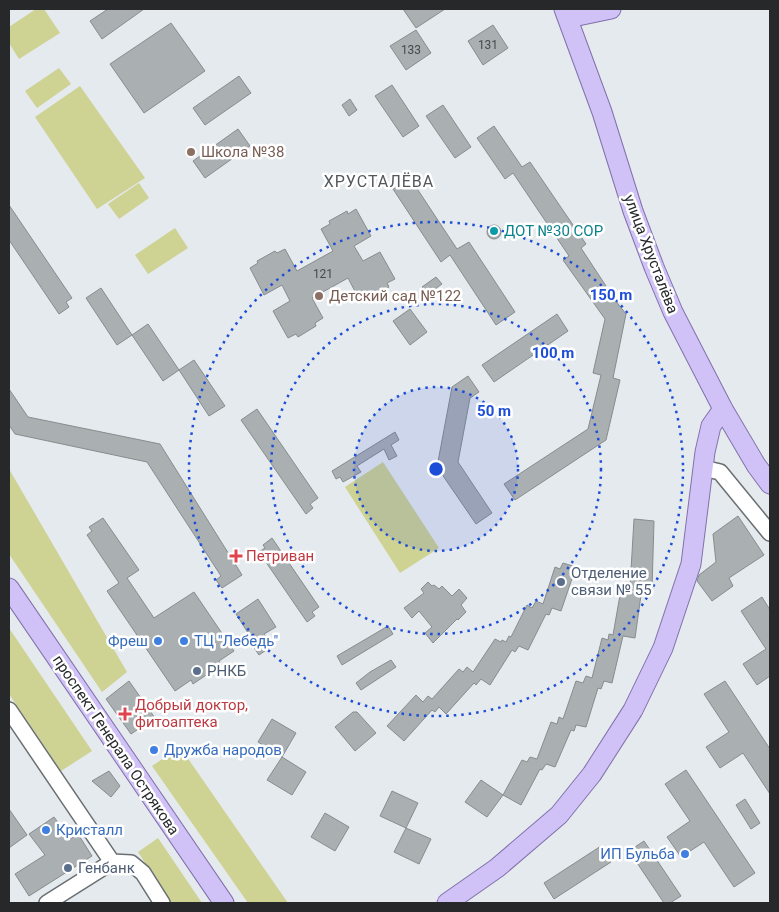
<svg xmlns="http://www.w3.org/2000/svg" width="779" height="912" viewBox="0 0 779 912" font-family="Roboto,sans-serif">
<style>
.green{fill:#ced293}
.building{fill:#aaafb2;stroke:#878c8f}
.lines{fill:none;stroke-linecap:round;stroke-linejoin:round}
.minor-casing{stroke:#6a6f72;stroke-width:18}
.major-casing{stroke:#8071ab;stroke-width:21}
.minor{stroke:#fff;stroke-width:15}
.major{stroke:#d0c2f7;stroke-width:19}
.ring{fill:none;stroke:#1d4ed8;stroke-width:2.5;stroke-dasharray:2.5 5}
.education-dot{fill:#8d6e63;stroke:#fff;stroke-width:2}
.culture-dot{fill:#0f9aa8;stroke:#fff;stroke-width:2}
.health-dot{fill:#e0444e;stroke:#fff;stroke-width:2}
.service-dot{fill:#5c6f8a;stroke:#fff;stroke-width:2}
.shop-dot{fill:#3f7fe0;stroke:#fff;stroke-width:2}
.labels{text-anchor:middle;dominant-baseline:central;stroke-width:5;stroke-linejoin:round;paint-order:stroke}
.number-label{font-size:12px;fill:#474a4c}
.education-label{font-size:15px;fill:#785e54;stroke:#fff;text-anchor:start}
.culture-label{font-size:15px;fill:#0d838f;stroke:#fff;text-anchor:start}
.street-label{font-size:15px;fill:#26282a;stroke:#fff}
.health-label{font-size:15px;fill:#be3a42;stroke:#fff;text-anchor:start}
.service-label{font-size:15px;fill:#4e5e75;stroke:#fff;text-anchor:start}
.shop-label{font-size:15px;fill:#366cbe;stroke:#fff;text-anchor:start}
.neighbourhood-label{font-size:16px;letter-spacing:1px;fill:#54585b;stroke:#fff}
.centre{fill:#1d4ed8;stroke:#fff;stroke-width:2.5}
.ring-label{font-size:15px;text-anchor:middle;font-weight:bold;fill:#1d4ed8;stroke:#fff;stroke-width:5;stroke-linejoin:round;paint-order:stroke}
</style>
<rect width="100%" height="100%" fill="#e5eaee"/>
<g class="green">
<path d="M 36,9 L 44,9 L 60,33 L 19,59 L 9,43 L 9,27 Z"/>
<path d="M 59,68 L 71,84 L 37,108 L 25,91 Z"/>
<path d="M 80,86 L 145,178 L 97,209 L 35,117 Z"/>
<path d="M 139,183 L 149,198 L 119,219 L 108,204 Z"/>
<path d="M 175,228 L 188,248 L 148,274 L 135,255 Z"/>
<path d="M 383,462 L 439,548 L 400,573 L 345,487 Z"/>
<path d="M 9,469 L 127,672 L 102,692 L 9,554 Z"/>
<path d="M 9,628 L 92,751 L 61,771 L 9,694 Z"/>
<path d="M 180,747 L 288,903 L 248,903 L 152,766 Z"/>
<path d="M 158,838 L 202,903 L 171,903 L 138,852 Z"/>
</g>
<g class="building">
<path d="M 108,9 L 144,9 L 102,39 L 90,21 Z"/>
<path d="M 403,9 L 445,9 L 416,28 Z"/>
<path d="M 171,23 L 205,71 L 144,113 L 110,64 Z"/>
<path d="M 493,25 L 508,48 L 483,65 L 468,41 Z"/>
<path d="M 416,30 L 431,53 L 406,70 L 390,46 Z"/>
<path d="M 239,76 L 251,93 L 205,125 L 193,108 Z"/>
<path d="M 392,85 L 419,126 L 403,137 L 375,96 Z"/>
<path d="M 350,99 L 357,110 L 349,116 L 342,105 Z"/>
<path d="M 443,105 L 471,147 L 455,158 L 426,116 Z"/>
<path d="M 494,126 L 522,167 L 530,162 L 586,244 L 581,248 L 606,286 L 601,289 L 611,303 L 615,300 L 626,314 L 613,378 L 620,380 L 606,440 L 515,500 L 504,484 L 588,429 L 601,375 L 593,373 L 605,319 L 563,260 L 569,256 L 513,173 L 505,179 L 477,138 Z"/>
<path d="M 238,129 L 250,146 L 205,178 L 193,161 Z"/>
<path d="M 410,178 L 457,249 L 469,242 L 515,312 L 496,325 L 450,255 L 441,262 L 393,189 Z"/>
<path d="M 9,205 L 72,298 L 66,302 L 69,307 L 59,314 L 9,240 Z"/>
<path d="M 356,209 L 371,236 L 354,246 L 363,261 L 380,252 L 395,279 L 387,283 L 389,287 L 370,297 L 368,294 L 359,299 L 348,278 L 312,298 L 323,318 L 315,323 L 316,326 L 298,337 L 296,334 L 288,338 L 273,311 L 290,301 L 282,285 L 264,295 L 250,268 L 258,263 L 257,261 L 275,251 L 277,253 L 285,249 L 297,271 L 333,251 L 321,229 L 330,224 L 329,221 L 347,211 L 348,214 Z"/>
<circle cx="494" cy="232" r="7"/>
<path d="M 436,277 L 442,284 L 428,294 L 422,287 Z"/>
<path d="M 101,288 L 132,335 L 117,345 L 86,298 Z"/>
<path d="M 410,309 L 427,332 L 410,345 L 393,321 Z"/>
<path d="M 557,314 L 568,331 L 494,382 L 482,365 Z"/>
<path d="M 148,324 L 179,370 L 163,381 L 132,335 Z"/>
<path d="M 194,360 L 225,406 L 209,416 L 179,370 Z"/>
<path d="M 468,376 L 479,392 L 470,398 L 458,462 L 492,513 L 476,524 L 437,467 L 452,387 Z"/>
<path d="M 9,389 L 28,417 L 160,444 L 242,575 L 222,588 L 216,580 L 221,576 L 147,462 L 15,434 L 9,425 Z"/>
<path d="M 257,409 L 318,498 L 310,504 L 313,508 L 306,514 L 241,420 Z"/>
<path d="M 395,432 L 399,440 L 391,445 L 397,456 L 389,460 L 384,449 L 357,466 L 361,472 L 343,482 L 340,477 L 336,479 L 332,471 Z"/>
<path d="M 738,516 L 764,555 L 729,578 L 733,586 L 712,601 L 697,581 L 699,575 L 716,562 L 713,534 Z"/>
<path d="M 103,518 L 139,570 L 127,578 L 154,618 L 194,592 L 234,651 L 219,661 L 221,665 L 193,684 L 191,680 L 175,691 L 107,591 L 119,583 L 87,535 L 92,531 L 89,527 Z"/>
<path d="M 634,519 L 654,521 L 652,589 L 642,588 L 635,638 L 623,636 L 612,683 L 604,681 L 601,689 L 598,688 L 586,727 L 576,725 L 574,731 L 571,730 L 555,767 L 546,764 L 542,770 L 540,769 L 521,805 L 503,795 L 522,760 L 527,762 L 530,757 L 537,759 L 551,722 L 557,724 L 559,717 L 563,719 L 576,681 L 583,683 L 586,676 L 592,678 L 602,638 L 608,640 L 609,634 L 613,635 L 620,595 L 625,596 L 626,587 L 630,587 Z"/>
<path d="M 272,538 L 319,607 L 312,612 L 315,616 L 307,622 L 259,552 L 265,548 L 263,545 Z"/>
<path d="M 563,563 L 576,567 L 561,611 L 552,608 L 549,615 L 546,614 L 528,650 L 519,646 L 515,652 L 512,650 L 490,685 L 481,679 L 476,685 L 474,683 L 446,714 L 439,707 L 435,712 L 432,710 L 404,741 L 387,726 L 416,695 L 423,702 L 428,696 L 432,699 L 459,669 L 463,672 L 467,667 L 473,672 L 495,639 L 501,642 L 502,640 L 506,642 L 509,636 L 511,637 L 527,605 L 532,608 L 536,601 L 543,604 L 555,567 L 560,569 Z"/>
<path d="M 428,582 L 432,586 L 434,585 L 439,589 L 442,586 L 452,596 L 459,589 L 467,598 L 461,605 L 466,612 L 458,620 L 457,619 L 433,643 L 425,633 L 432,627 L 419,611 L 412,618 L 404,608 L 424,593 L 421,589 Z"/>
<path d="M 762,597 L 770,610 L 770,676 L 757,685 L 743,664 L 766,649 L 741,611 Z"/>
<path d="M 258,599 L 276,627 L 264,634 L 272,646 L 259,655 L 253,646 L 255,644 L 236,614 Z"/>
<path d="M 388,626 L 393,634 L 342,665 L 337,656 Z"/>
<path d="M 391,660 L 396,667 L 361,690 L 356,683 L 370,672 Z"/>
<path d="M 129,681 L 155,718 L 131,734 L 106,699 Z"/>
<path d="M 725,681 L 770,749 L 770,794 L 743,753 L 720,768 L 706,747 L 729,732 L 704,694 Z"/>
<path d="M 353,712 L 357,712 L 376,733 L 355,751 L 335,727 Z"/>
<path d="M 272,719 L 296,733 L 282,757 L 258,742 Z"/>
<path d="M 282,757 L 306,772 L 292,795 L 267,780 Z"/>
<path d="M 686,770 L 755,873 L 734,887 L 704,842 L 681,857 L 667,837 L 690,821 L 665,784 Z"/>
<path d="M 109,771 L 120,786 L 111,797 L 92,781 Z"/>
<path d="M 481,780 L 503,795 L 487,817 L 465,802 Z"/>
<path d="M 392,791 L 418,803 L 406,828 L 431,839 L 419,864 L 394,852 L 406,828 L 380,816 Z"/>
<path d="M 745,799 L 760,823 L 751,829 L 736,805 Z"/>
<path d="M 9,809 L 27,835 L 9,848 Z"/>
<path d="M 325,813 L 349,827 L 335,851 L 311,837 Z"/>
<path d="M 54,817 L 70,839 L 78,834 L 92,856 L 29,896 L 15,874 L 45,855 L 29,834 Z"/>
<path d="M 644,841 L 681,896 L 670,903 L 664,903 L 629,851 Z"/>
<path d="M 601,846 L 611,862 L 554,899 L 544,883 Z"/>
</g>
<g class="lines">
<g class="minor-casing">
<g id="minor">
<path d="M 703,468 L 720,472 L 770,533"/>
<path d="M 9,710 L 112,862 L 131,863 L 143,873 L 162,903"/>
<path d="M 47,903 L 112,862"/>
</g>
</g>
<g class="major-casing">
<g id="major">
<path d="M 564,9 L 602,112 L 633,211 L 654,267 L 673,312 L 723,409 L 756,465 L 770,484"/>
<path d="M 568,18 L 611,9"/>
<path d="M 9,588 L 224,903"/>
<path d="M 447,903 L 497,868 L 559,815 L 592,774 L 633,710 L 663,648 L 691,564 L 705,452 L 711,426 L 723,409"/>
</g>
</g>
<use href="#minor" class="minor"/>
<use href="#major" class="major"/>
</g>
<circle cx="436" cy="469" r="82" fill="#1d4ed8" fill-opacity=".12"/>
<g class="ring">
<circle cx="436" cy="469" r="82"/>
<circle cx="436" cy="469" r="165"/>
<circle cx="436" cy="469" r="247"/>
</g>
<g class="education-dot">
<circle cx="191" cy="152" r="5"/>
<circle cx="319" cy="296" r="5"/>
</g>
<circle class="culture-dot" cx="494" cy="231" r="5"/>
<g class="health-dot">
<path d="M233.5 548.5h5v5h5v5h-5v5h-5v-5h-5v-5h5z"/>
<path d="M122.5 706.5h5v5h5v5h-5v5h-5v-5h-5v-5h5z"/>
</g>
<g class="service-dot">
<circle cx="561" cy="582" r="5"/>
<circle cx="197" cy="671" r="5"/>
<circle cx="68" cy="868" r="5"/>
</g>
<g class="shop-dot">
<circle cx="158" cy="641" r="5"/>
<circle cx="184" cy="641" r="5"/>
<circle cx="154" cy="750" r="5"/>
<circle cx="46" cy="830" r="5"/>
<circle cx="685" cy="854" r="5"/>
</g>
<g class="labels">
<g class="number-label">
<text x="488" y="45">131</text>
<text x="411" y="50">133</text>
<text x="323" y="274">121</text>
</g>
<g class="education-label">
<text x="201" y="152">Школа №38</text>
<text x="329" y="296">Детский сад №122</text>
</g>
<g class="culture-label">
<text x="504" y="231">ДОТ №30 СОР</text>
</g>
<g class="street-label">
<text transform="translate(651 254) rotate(69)">улица Хрусталёва</text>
<text transform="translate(116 745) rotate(56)">проспект Генерала Острякова</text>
</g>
<g class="health-label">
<text x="246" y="556">Петриван</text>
<text x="135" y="705">Добрый доктор,<tspan x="135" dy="17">фитоаптека</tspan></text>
</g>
<g class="service-label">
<text x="571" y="573">Отделение<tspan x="571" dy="17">связи № 55</tspan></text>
<text x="207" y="671">РНКБ</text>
<text x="78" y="868">Генбанк</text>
</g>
<g class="shop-label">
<text x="148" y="641" text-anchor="end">Фреш</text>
<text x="194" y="641">ТЦ "Лебедь"</text>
<text x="164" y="750">Дружба народов</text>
<text x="56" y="830">Кристалл</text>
<text x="675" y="854" text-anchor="end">ИП Бульба</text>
</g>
<g class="neighbourhood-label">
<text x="379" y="181">ХРУСТАЛЁВА</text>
</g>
</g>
<circle cx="436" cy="469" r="8" class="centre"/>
<g class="ring-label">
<text x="611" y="300">150 m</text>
<text x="553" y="358">100 m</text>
<text x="494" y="416">50 m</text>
</g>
<rect width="779" height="912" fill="none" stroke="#26282a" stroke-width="20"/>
</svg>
